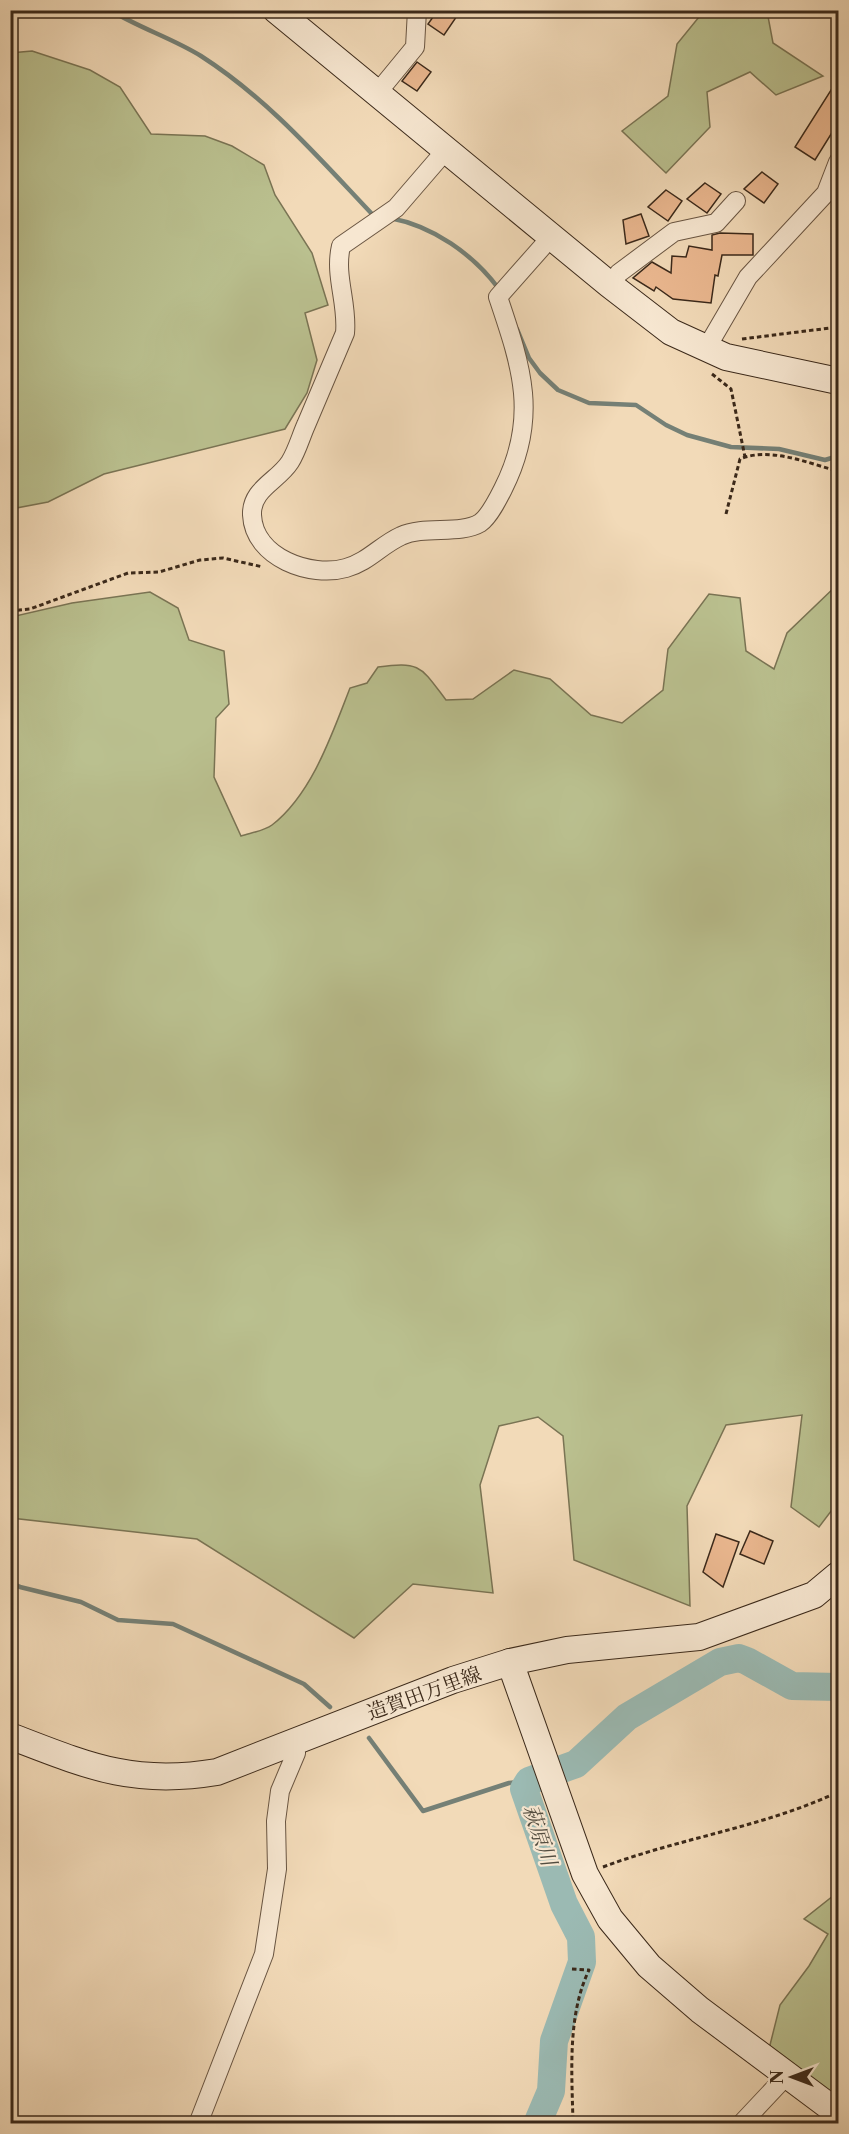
<svg xmlns="http://www.w3.org/2000/svg" width="849" height="2134" viewBox="0 0 849 2134" font-family="'Libre Caslon Text','Noto Serif JP',serif">
<style>
.green{fill:#bac08f;stroke:#7a7454;stroke-width:1.5}
.lines{fill:none;stroke-linecap:round;stroke-linejoin:round}
.stream{stroke:#758076;stroke-width:4.5}
.river{stroke:#9bbab3;stroke-width:28}
.building{fill:#eab78f;stroke:#3b291a;stroke-width:1.5}
.street-casing{stroke:#695542;stroke-width:20}
.secondary-casing{stroke:#3b291a;stroke-width:28}
.path{stroke:#3b291a;stroke-width:3;stroke-dasharray:4.5 3;stroke-linecap:butt}
.street{stroke:#f7e7d1;stroke-width:18}
.secondary{stroke:#f7e7d1;stroke-width:26}
.labels{text-anchor:middle;dominant-baseline:central;stroke-width:4.5;stroke-linejoin:round;paint-order:stroke}
.street-label{font-size:20px;fill:#3b291a;stroke:#f7e7d1}
.water-label{font-size:21px;font-style:italic;fill:#534d40;stroke:#f7e7d1}
</style>
<rect width="100%" height="100%" fill="#f2dab8"/>
<filter id="stains"><feTurbulence type="fractalNoise" baseFrequency=".00333" numOctaves="4"/><feColorMatrix values="0 0 0 0 .2 0 0 0 0 .09 0 0 0 0 .02 0 0 0 .5 -.17"/></filter>
<radialGradient id="worn" r=".72"><stop offset=".6" stop-color="#630" stop-opacity="0"/><stop offset="1" stop-color="#630" stop-opacity=".3"/></radialGradient>
<g class="green">
<path d="M 687,11 L 767,11 L 773,43 L 823,76 L 776,95 L 750,72 L 707,92 L 710,127 L 666,173 L 622,131 L 668,96 L 677,44 L 699,17 Z"/>
<path d="M 32,51 L 90,70 L 120,87 L 151,134 L 205,136 L 232,146 L 264,165 L 275,195 L 312,253 L 328,305 L 305,313 L 317,360 L 307,393 L 285,429 L 104,474 L 48,502 L 11,509 L 10,53 Z"/>
<path d="M 838,584 L 838,1502 L 819,1527 L 791,1507 L 802,1415 L 726,1425 L 687,1506 L 690,1606 L 574,1560 L 563,1436 L 538,1417 L 499,1426 L 480,1485 L 493,1593 L 413,1584 L 354,1638 L 197,1539 L 11,1518 L 11,617 L 72,603 L 150,592 L 178,608 L 189,640 L 224,651 L 229,704 L 216,718 L 214,777 L 241,836 C 250,833 264,831 272,825 C 312,794 332,734 350,688 L 367,683 L 378,667 C 421,661 421,667 446,700 L 473,699 L 514,670 L 550,679 L 591,715 L 622,723 L 663,690 L 668,649 L 709,594 L 740,598 L 746,651 L 774,669 L 787,633 Z"/>
<path d="M 838,1892 L 838,2098 L 769,2049 L 780,2005 L 809,1966 L 828,1934 L 804,1919 Z"/>
</g>
<g class="lines">
<g class="stream">
<path d="M 110,10 C 139,28 172,38 201,56 C 268,99 318,157 372,214 L 376,215"/>
<path d="M 390,218 C 433,226 473,254 499,289"/>
<path d="M 517,329 L 529,358 L 540,373 L 558,390 L 589,403 L 636,405 L 666,425 L 687,435 L 731,447 L 779,449 L 825,460 L 838,456"/>
<path d="M 10,1582 L 20,1587 L 81,1602 L 118,1620 L 173,1624 L 304,1684 L 330,1707"/>
<path d="M 369,1738 L 423,1811 L 509,1783 L 529,1781"/>
</g>
<path class="river" d="M 537,2124 L 551,2091 L 554,2041 L 582,1962 L 581,1937 L 564,1904 L 524,1789 L 529,1781 L 576,1764 L 627,1717 L 720,1662 L 739,1658 L 747,1661 L 792,1686 L 838,1687"/>
</g>
<g class="building">
<path d="M 438,10 L 450,10 L 457,16 L 444,35 L 428,24 Z"/>
<path d="M 417,62 L 431,72 L 417,91 L 402,81 Z"/>
<path d="M 838,79 L 838,123 L 815,160 L 795,147 Z"/>
<path d="M 762,172 L 778,184 L 764,203 L 744,189 Z"/>
<path d="M 705,183 L 721,194 L 707,213 L 687,199 Z"/>
<path d="M 666,190 L 682,201 L 668,221 L 648,207 Z"/>
<path d="M 641,214 L 649,236 L 626,244 L 623,220 Z"/>
<path d="M 720,233 L 753,234 L 753,255 L 722,255 L 718,276 L 715,275 L 711,303 L 673,299 L 656,287 L 654,291 L 633,278 L 652,262 L 671,273 L 672,256 L 686,257 L 689,246 L 712,250 L 712,235 Z"/>
<path d="M 750,1531 L 773,1541 L 764,1564 L 740,1554 Z"/>
<path d="M 716,1534 L 739,1542 L 723,1587 L 703,1572 Z"/>
</g>
<g class="lines">
<g class="street-casing">
<g id="street">
<path d="M 378,92 L 415,47 L 417,10"/>
<path d="M 446,150 L 396,208 L 341,246 C 334,276 348,303 345,333 C 332,363 319,394 306,425 C 301,436 297,451 290,462 C 278,481 251,489 252,515 C 254,558 311,578 346,568 C 368,562 381,545 401,536 C 424,525 460,535 480,523 C 489,517 498,499 503,489 C 539,418 522,368 498,297 L 551,237"/>
<path d="M 610,285 L 619,273 L 674,232 L 716,223 L 736,201"/>
<path d="M 706,349 L 748,277 L 826,193 L 838,162"/>
<path d="M 198,2124 L 264,1954 L 277,1869 L 276,1821 L 280,1791 L 296,1753 L 293,1743"/>
<path d="M 741,2124 L 787,2075"/>
</g>
</g>
<g class="secondary-casing">
<g id="secondary">
<path d="M 276,10 L 610,285 L 671,332 L 726,357 L 838,381"/>
<path d="M 510,1662 L 585,1874 L 610,1919 L 649,1966 L 700,2010 L 838,2113"/>
<path d="M 10,1736 C 88,1766 133,1786 217,1772 L 453,1680 L 510,1662 L 567,1650 L 699,1637 L 814,1595 L 838,1575"/>
</g>
</g>
<g class="path">
<path d="M 742,339 L 838,327"/>
<path d="M 712,374 L 731,389 L 745,457"/>
<path d="M 726,514 L 740,459 C 769,447 805,462 834,470"/>
<path d="M 10,611 L 30,609 L 128,573 L 159,572 L 200,560 L 223,558 L 263,567"/>
<path d="M 603,1867 C 680,1838 764,1827 838,1792"/>
<path d="M 572,1969 L 589,1970 C 567,2016 572,2073 573,2124"/>
</g>
<use href="#street" class="street"/>
<use href="#secondary" class="secondary"/>
</g>
<g class="labels">
<g class="street-label">
<text transform="translate(424 1693) rotate(-20)">造賀田万里線</text>
</g>
<g class="water-label">
<text transform="translate(540 1835) rotate(71)">萩原川</text>
</g>
</g>
<rect width="849" height="2134" fill="none" stroke="#f2dab8" stroke-width="36"/>
<rect x="12" y="12" width="825" height="2110" fill="none" stroke="#3b291a" stroke-width="3"/>
<rect x="18" y="18" width="813" height="2098" fill="none" stroke="#3b291a" stroke-width="1.5"/>
<g transform="translate(792 2077) rotate(270)" stroke="#f7e7d1" stroke-width="4.5" paint-order="stroke">
<path d="M0-4.5L10 22L0 15L-10 22Z" fill="#3b291a"/>
<text y="-9" font-size="16" font-weight="bold" text-anchor="middle" fill="#3b291a">N</text>
</g>
<rect width="100%" height="100%" filter="url(#stains)"/>
<rect width="100%" height="100%" fill="url(#worn)"/>
</svg>
